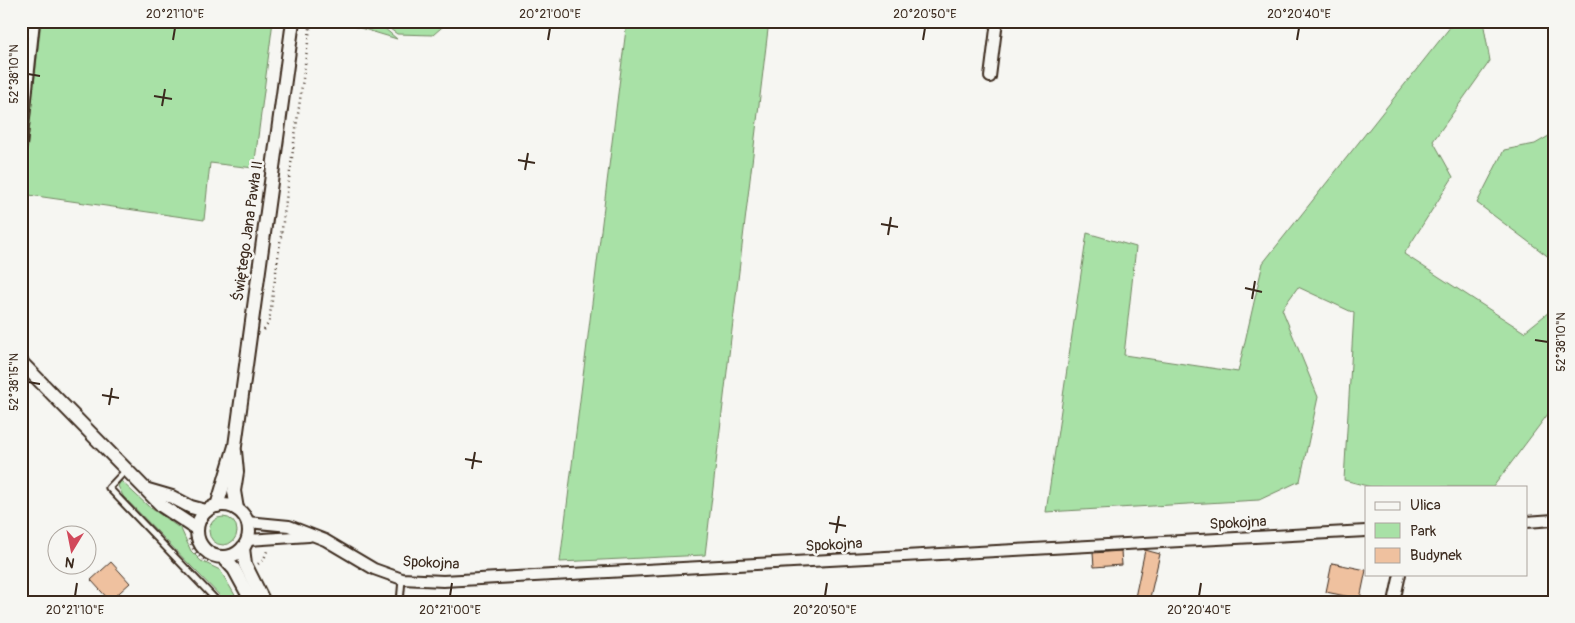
<svg xmlns="http://www.w3.org/2000/svg" width="1575" height="623" viewBox="0 0 1575 623" font-family="Pangolin,sans-serif">
<style>
.green{fill:#a8e1a6;stroke:#728662}
.building{fill:#efc19f;stroke:#3b2a1e}
.lines{fill:none;stroke-linecap:round;stroke-linejoin:round}
.service-casing{stroke:#3b2a1e;stroke-width:9}
.minor-casing{stroke:#3b2a1e;stroke-width:14}
.tertiary-casing{stroke:#3b2a1e;stroke-width:16}
.path{stroke:#3b2a1e;stroke-width:2.5;stroke-dasharray:1 4;stroke-linecap:butt}
.service{stroke:#f6f6f2;stroke-width:5}
.minor{stroke:#f6f6f2;stroke-width:10}
.tertiary{stroke:#f6f6f2;stroke-width:12}
.ticks{fill:none;stroke:#3b2a1e;stroke-width:2}
.labels{text-anchor:middle;dominant-baseline:central;stroke-width:5;stroke-linejoin:round;paint-order:stroke}
.street-label{font-size:15px;fill:#3b2a1e;stroke:#f6f6f2}
.neatline{fill:none;stroke:#3b2a1e;stroke-width:2}
.ticks-label{font-size:12px;text-anchor:middle;fill:#3b2a1e}
</style>
<rect width="100%" height="100%" fill="#f6f6f2"/>
<filter id="ink" filterUnits="userSpaceOnUse"><feTurbulence type="fractalNoise" baseFrequency=".02" numOctaves="2"/><feDisplacementMap in="SourceGraphic" scale="10" xChannelSelector="R" yChannelSelector="G"/><feConvolveMatrix kernelMatrix="1 2 1 2 8 2 1 2 1" color-interpolation-filters="sRGB"/></filter>
<g filter="url(#ink)">
<g class="green">
<path d="M 41,21 L 273,21 L 254,168 L 210,163 L 204,220 L 22,194 Z"/>
<path d="M 337,21 L 376,21 L 397,39 Z"/>
<path d="M 379,21 L 449,21 L 433,35 L 397,34 Z"/>
<path d="M 627,21 L 769,21 L 705,555 L 560,562 Z"/>
<path d="M 1455,21 L 1483,21 L 1490,61 L 1433,141 L 1453,177 L 1404,254 L 1524,332 L 1554,308 L 1554,406 L 1493,487 L 1371,487 L 1344,480 L 1354,313 L 1298,287 L 1282,309 L 1318,397 L 1300,481 L 1259,500 L 1046,512 L 1087,233 L 1136,247 L 1124,355 L 1238,372 L 1263,263 Z"/>
<path d="M 1554,133 L 1554,261 L 1477,203 L 1504,150 L 1535,144 Z"/>
<path d="M 121,481 L 148,506 L 181,529 L 191,551 L 201,561 L 220,570 L 239,602 L 226,602 L 123,496 L 118,486 Z"/>
<circle cx="223" cy="531" r="14"/>
</g>
<g class="building">
<path d="M 1145,550 L 1160,554 L 1154,580 L 1149,602 L 1134,602 Z"/>
<path d="M 1121,551 L 1122,565 L 1094,567 L 1093,553 Z"/>
<path d="M 111,562 L 130,583 L 110,601 L 91,580 Z"/>
<path d="M 1332,563 L 1366,570 L 1360,599 L 1326,592 Z"/>
</g>
<g class="lines">
<g class="service-casing">
<g id="service">
<path d="M 126,470 L 109,488 L 218,602"/>
<path d="M 400,602 L 402,579"/>
</g>
</g>
<g class="minor-casing">
<g id="minor">
<path d="M 990,77 L 997,21"/>
<path d="M 21,146 L 34,21"/>
<path d="M 247,522 L 289,526 L 325,540 L 374,569 L 402,579 L 443,581 L 1366,531"/>
<path d="M 1526,522 L 1554,520"/>
<path d="M 248,540 L 309,536"/>
<path d="M 1394,602 L 1400,574"/>
</g>
</g>
<g class="tertiary-casing">
<g id="tertiary">
<path d="M 21,362 L 162,506 L 197,529"/>
<path d="M 235,451 L 237,472 L 234,491 L 237,509"/>
<path d="M 148,490 L 172,497 L 191,507 L 206,511"/>
<circle cx="223" cy="531" r="26"/>
<path d="M 217,506 L 235,446 L 293,21"/>
<path d="M 243,548 L 245,564 L 264,602"/>
<path d="M 223,557 L 234,569 L 252,602"/>
</g>
</g>
<g class="path">
<path d="M 264,330 L 269,322 L 311,21"/>
<path d="M 189,539 C 193,552 199,558 211,563"/>
<path d="M 258,564 L 264,559 L 267,551"/>
</g>
<use href="#service" class="service"/>
<use href="#minor" class="minor"/>
<use href="#tertiary" class="tertiary"/>
</g>
</g>
<path class="ticks" d="M 173,40 L 175,28M 548,40 L 550,28M 923,40 L 925,28M 1297,40 L 1299,28M 28,74 L 40,76M 154,96 L 172,99M 162,106 L 165,89M 518,160 L 535,163M 525,170 L 528,153M 881,224 L 898,227M 888,235 L 891,217M 1245,288 L 1262,292M 1252,299 L 1255,281M 1535,340 L 1548,342M 28,382 L 40,384M 102,395 L 119,398M 109,405 L 112,388M 465,459 L 482,462M 472,469 L 475,452M 829,523 L 846,526M 836,533 L 839,516M 75,596 L 77,583M 450,596 L 452,583M 825,596 L 827,583M 1199,596 L 1201,583"/>
<g class="labels">
<g class="street-label">
<text transform="translate(248 231) rotate(-82)">Świętego Jana Pawła II</text>
<text transform="translate(1238 523) rotate(-3)">Spokojna</text>
<text transform="translate(834 545) rotate(-3)">Spokojna</text>
<text transform="translate(431 563) rotate(3)">Spokojna</text>
</g>
</g>
<rect width="1575" height="623" fill="none" stroke="#f6f6f2" stroke-width="55"/>
<rect x="1365" y="486" width="162" height="90" fill="#f6f6f2" stroke="#aba49d"/>
<rect x="1375" y="502" width="25" height="8" fill="#f6f6f2" stroke="#aba49d"/>
<text x="1410" y="510" font-size="15" fill="#3b2a1e">Ulica</text>
<rect x="1375" y="523" width="25" height="15" fill="#a8e1a6" stroke="#aba49d"/>
<text x="1410" y="536" font-size="15" fill="#3b2a1e">Park</text>
<rect x="1375" y="548" width="25" height="15" fill="#efc19f" stroke="#aba49d"/>
<text x="1410" y="560" font-size="15" fill="#3b2a1e">Budynek</text>
<g transform="translate(72 550) rotate(190)"><circle r="24" fill="#f6f6f2" stroke="#aba49d"/>
<path d="M0-4L9 19L0 12L-9 19Z" fill="#d1495b"/>
<text y="-8" font-size="14" font-weight="bold" text-anchor="middle" fill="#3b2a1e">N</text>
</g>
<rect x="28" y="28" width="1520" height="568" class="neatline"/>
<g class="ticks-label">
<text x="175" y="18">20°21'10"E</text>
<text x="550" y="18">20°21'00"E</text>
<text x="925" y="18">20°20'50"E</text>
<text x="1299" y="18">20°20'40"E</text>
<text transform="translate(14 74) rotate(-90)" y="4">52°38'10"N</text>
<text transform="translate(1561 342) rotate(-90)" y="4">52°38'10"N</text>
<text transform="translate(14 382) rotate(-90)" y="4">52°38'15"N</text>
<text x="75" y="614">20°21'10"E</text>
<text x="450" y="614">20°21'00"E</text>
<text x="825" y="614">20°20'50"E</text>
<text x="1199" y="614">20°20'40"E</text>
</g>
</svg>
